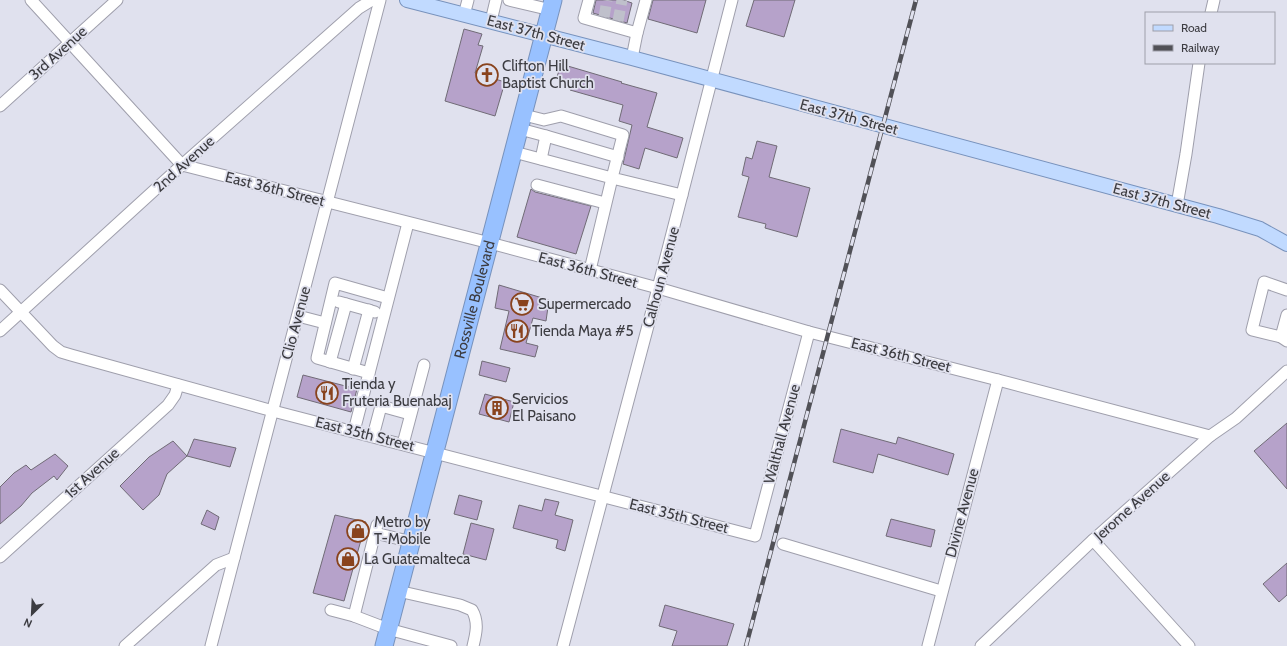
<svg xmlns="http://www.w3.org/2000/svg" width="1287" height="646" viewBox="0 0 1287 646" font-family="Cabin,sans-serif">
<style>
.building{fill:#b6a2ca;stroke:#706b76}
.lines{fill:none;stroke-linecap:round;stroke-linejoin:round}
.minor-tunnel{stroke:#bfc0cb;stroke-width:11;stroke-dasharray:11 5.5;stroke-linecap:butt}
.minor-casing{stroke:#9f9fac;stroke-width:13}
.major-casing{stroke:#7892bc;stroke-width:16}
.highway-casing{stroke:#7892bc;stroke-width:19}
.minor{stroke:#fff;stroke-width:11}
.major{stroke:#c1daff;stroke-width:14}
.highway{stroke:#98c1ff;stroke-width:17}
.rail-casing{stroke:#515157;stroke-width:4.5}
.rail{stroke:#e0e1ee;stroke-width:3;stroke-dasharray:9;stroke-linecap:butt}
.labels{text-anchor:middle;dominant-baseline:central;stroke-width:3.5;stroke-linejoin:round;paint-order:stroke}
.street-label{font-size:15px;fill:#3c3c41;stroke:#e0e1ee}
.poi-label{font-size:15px;fill:#3c3c41;stroke:#e0e1ee;text-anchor:start}
</style>
<rect width="100%" height="100%" fill="#e0e1ee"/>
<g class="building">
<path d="M 596,0 L 623,0 L 632,3 L 627,23 L 593,13 Z"/>
<path d="M 653,0 L 706,0 L 697,33 L 648,19 Z"/>
<path d="M 754,0 L 795,0 L 784,37 L 746,26 Z"/>
<path d="M 464,29 L 482,34 L 478,45 L 483,46 L 475,73 L 505,82 L 495,116 L 445,101 Z"/>
<path d="M 561,64 L 622,82 L 621,83 L 657,93 L 647,127 L 683,138 L 677,158 L 645,148 L 639,169 L 623,164 L 632,125 L 619,121 L 623,105 L 570,90 L 572,82 L 557,77 Z"/>
<path d="M 757,141 L 777,146 L 769,177 L 810,188 L 797,237 L 765,228 L 766,224 L 738,217 L 749,177 L 742,175 L 746,157 L 752,159 Z"/>
<path d="M 531,189 L 535,192 L 591,206 L 576,254 L 517,237 Z"/>
<path d="M 499,285 L 549,300 L 546,321 L 533,318 L 526,343 L 538,346 L 535,357 L 500,349 L 509,311 L 495,308 Z"/>
<path d="M 482,361 L 510,368 L 506,382 L 479,375 Z"/>
<path d="M 303,375 L 357,389 L 351,412 L 297,397 Z"/>
<path d="M 485,394 L 514,402 L 509,422 L 479,414 Z"/>
<path d="M 1287,423 L 1287,489 L 1254,451 Z"/>
<path d="M 841,429 L 896,444 L 898,437 L 954,454 L 948,475 L 878,454 L 873,473 L 833,462 Z"/>
<path d="M 194,439 L 236,448 L 230,467 L 187,456 Z"/>
<path d="M 173,441 L 187,456 L 167,474 L 159,495 L 143,510 L 120,486 L 149,457 Z"/>
<path d="M 55,454 L 68,466 L 57,480 L 54,476 L 32,493 L 21,506 L 0,524 L 0,487 L 14,473 L 26,465 L 31,470 Z"/>
<path d="M 459,495 L 482,501 L 477,520 L 454,514 Z"/>
<path d="M 545,499 L 559,502 L 555,515 L 573,520 L 565,551 L 556,548 L 558,540 L 513,528 L 519,505 L 542,511 Z"/>
<path d="M 207,510 L 219,517 L 215,530 L 201,524 Z"/>
<path d="M 335,515 L 366,522 L 344,601 L 313,593 Z"/>
<path d="M 891,519 L 935,530 L 931,547 L 886,536 Z"/>
<path d="M 471,523 L 494,529 L 486,560 L 463,554 Z"/>
<path d="M 1287,563 L 1287,595 L 1279,602 L 1263,584 Z"/>
<path d="M 665,605 L 734,624 L 727,646 L 672,646 L 677,631 L 659,626 Z"/>
</g>
<g class="lines">
<g class="minor-tunnel">
<path d="M 604,17 L 607,0"/>
<path d="M 618,21 L 622,0"/>
</g>
<g class="minor-casing">
<g id="minor">
<path d="M 31,0 L 182,165 L 490,243 L 658,288 L 809,332 L 998,380 L 1210,436"/>
<path d="M 509,0 L 551,10"/>
<path d="M 589,0 L 584,18 L 637,33"/>
<path d="M 1211,13 L 1214,0"/>
<path d="M 464,15 L 468,0"/>
<path d="M 491,21 L 496,0"/>
<path d="M 632,58 L 637,33 L 646,0"/>
<path d="M 0,106 L 117,0"/>
<path d="M 524,115 L 544,120 L 561,116 L 623,135 L 612,178 L 682,195"/>
<path d="M 520,129 L 546,136"/>
<path d="M 514,152 L 612,178 L 590,270"/>
<path d="M 541,159 L 546,136 L 618,157"/>
<path d="M 537,185 L 605,203"/>
<path d="M 1177,205 L 1186,154 L 1199,63"/>
<path d="M 0,290 L 53,346 L 61,352 L 71,355 L 273,411 L 755,536 L 809,332"/>
<path d="M 1287,290 L 1264,282 L 1252,330 L 1281,337 L 1287,341"/>
<path d="M 339,302 L 375,312"/>
<path d="M 298,316 L 325,323"/>
<path d="M 0,331 L 182,165 L 359,8 L 372,0"/>
<path d="M 1281,337 L 1287,315"/>
<path d="M 330,362 L 346,304"/>
<path d="M 353,369 L 369,310"/>
<path d="M 369,373 L 317,358 L 335,283 L 388,298"/>
<path d="M 354,431 L 408,223"/>
<path d="M 373,436 L 381,406 L 410,414"/>
<path d="M 403,444 L 424,365"/>
<path d="M 375,533 L 412,542"/>
<path d="M 1093,540 L 1189,646"/>
<path d="M 783,544 L 941,591"/>
<path d="M 0,557 L 168,405 L 175,395 L 178,385"/>
<path d="M 398,591 L 460,605 L 472,610 C 479,622 476,634 473,646"/>
<path d="M 331,610 L 354,616 L 388,629 L 451,646"/>
<path d="M 354,616 L 377,525"/>
<path d="M 125,646 L 216,565 L 234,558"/>
<path d="M 211,646 L 380,0"/>
<path d="M 563,646 L 658,288 L 732,0"/>
<path d="M 928,646 L 998,380"/>
<path d="M 981,646 L 1093,540 L 1210,436 L 1236,418 L 1287,371"/>
</g>
</g>
<g class="major-casing">
<path id="major" d="M 407,0 L 632,58 L 1218,216 L 1260,229 L 1287,244"/>
</g>
<g class="highway-casing">
<g id="highway">
<path id="s1" d="M 384,646 L 553,0"/>
</g>
</g>
<use href="#minor" class="minor"/>
<use href="#major" class="major"/>
<use href="#highway" class="highway"/>
<g class="rail-casing">
<path id="rail" d="M 746,646 L 916,0"/>
</g>
<use href="#rail" class="rail"/>
</g>
<defs>
<g id="church-ring" transform="scale(1.15)"><circle r="9.5" fill="#e0e1ee" stroke="#89431d" stroke-width="1.5"/><path d="M-1.2-6h2.4v3.5h3.3v2.4h-3.3V6h-2.4V-.1h-3.3v-2.4h3.3Z" fill="#89431d"/></g>
<g id="supermarket-ring" transform="scale(1.15)"><circle r="9.5" fill="#e0e1ee" stroke="#89431d" stroke-width="1.5"/><path d="M-6-5.5h2.5l.6 2H6L4.5 2H-2.5L-4.4-4H-6ZM-1.5 3.2a1.3 1.3 0 1 0 .1 0ZM3 3.2a1.3 1.3 0 1 0 .1 0Z" fill="#89431d"/></g>
<g id="restaurant-ring" transform="scale(1.15)"><circle r="9.5" fill="#e0e1ee" stroke="#89431d" stroke-width="1.5"/><path d="M-5-6h1v4h1v-4h1v4h1v-4h1v5L-1.5 .5V6h-2V.5L-5-1ZM5-6V6H3V1.5H1.5Q1.5-4 5-6Z" fill="#89431d"/></g>
<g id="building-ring" transform="scale(1.15)"><circle r="9.5" fill="#e0e1ee" stroke="#89431d" stroke-width="1.5"/><path d="M-4-6H4V6H1V3H-1V6H-4ZM-2.5-4.3h1.7v1.8h-1.7ZM.8-4.3h1.7v1.8H.8ZM-2.5-1h1.7V.8h-1.7ZM.8-1h1.7V.8H.8Z" fill="#89431d"/></g>
<g id="shop-ring" transform="scale(1.15)"><circle r="9.5" fill="#e0e1ee" stroke="#89431d" stroke-width="1.5"/><path d="M-5-2.5h2.3a2.7 3.5 0 0 1 5.4 0H5L5.5 6h-11ZM-1.5-2.5h3a1.5 2.3 0 0 0-3 0Z" fill="#89431d"/></g>
</defs>
<g fill-rule="evenodd">
<use href="#church-ring" x="487" y="75"/>
<use href="#supermarket-ring" x="522" y="304"/>
<use href="#restaurant-ring" x="517" y="331"/>
<use href="#restaurant-ring" x="327" y="393"/>
<use href="#building-ring" x="497" y="408"/>
<use href="#shop-ring" x="358" y="531"/>
<use href="#shop-ring" x="348" y="559"/>
</g>
<g class="labels">
<g class="street-label">
<text transform="translate(536 33) rotate(15)">East 37th Street</text>
<text transform="translate(58 53) rotate(-42)">3rd Avenue</text>
<text transform="translate(849 117) rotate(15)">East 37th Street</text>
<text transform="translate(184 164) rotate(-42)">2nd Avenue</text>
<text transform="translate(275 189) rotate(14)">East 36th Street</text>
<text transform="translate(1162 201) rotate(15)">East 37th Street</text>
<text transform="translate(588 270) rotate(15)">East 36th Street</text>
<text transform="translate(661 277) rotate(-75)">Calhoun Avenue</text>
<text stroke="none"><textPath href="#s1" startOffset="358">Rossville Boulevard</textPath></text>
<text transform="translate(296 323) rotate(-75)">Clio Avenue</text>
<text transform="translate(901 355) rotate(14)">East 36th Street</text>
<text transform="translate(365 434) rotate(14)">East 35th Street</text>
<text transform="translate(782 434) rotate(-75)">Walthall Avenue</text>
<text transform="translate(92 473) rotate(-42)">1st Avenue</text>
<text transform="translate(1132 506) rotate(-42)">Jerome Avenue</text>
<text transform="translate(962 513) rotate(-75)">Divine Avenue</text>
<text transform="translate(679 516) rotate(14)">East 35th Street</text>
</g>
<g class="poi-label">
<text x="502" y="66">Clifton Hill<tspan x="502" dy="17">Baptist Church</tspan></text>
<text x="538" y="304">Supermercado</text>
<text x="532" y="331">Tienda Maya #5</text>
<text x="342" y="384">Tienda y<tspan x="342" dy="17">Fruteria Buenabaj</tspan></text>
<text x="512" y="399">Servicios<tspan x="512" dy="17">El Paisano</tspan></text>
<text x="374" y="522">Metro by<tspan x="374" dy="17">T-Mobile</tspan></text>
<text x="364" y="559">La Guatemalteca</text>
</g>
</g>
<rect x="1145" y="12" width="130" height="52" fill="#e0e1ee" stroke="#9e9fa9"/>
<rect x="1153" y="25" width="20" height="6" fill="#c1daff" stroke="#9e9fa9"/>
<text x="1181" y="32" font-size="12" fill="#3c3c41">Road</text>
<rect x="1153" y="45" width="20" height="6" fill="#515157" stroke="#9e9fa9"/>
<text x="1181" y="52" font-size="12" fill="#3c3c41">Railway</text>
<g transform="translate(32 614) rotate(204)" stroke="#e0e1ee" stroke-width="3" paint-order="stroke">
<path d="M0-3L7 15L0 10L-7 15Z" fill="#3c3c41"/>
<text y="-6" font-size="11" font-weight="bold" text-anchor="middle" fill="#3c3c41">N</text>
</g>
</svg>
